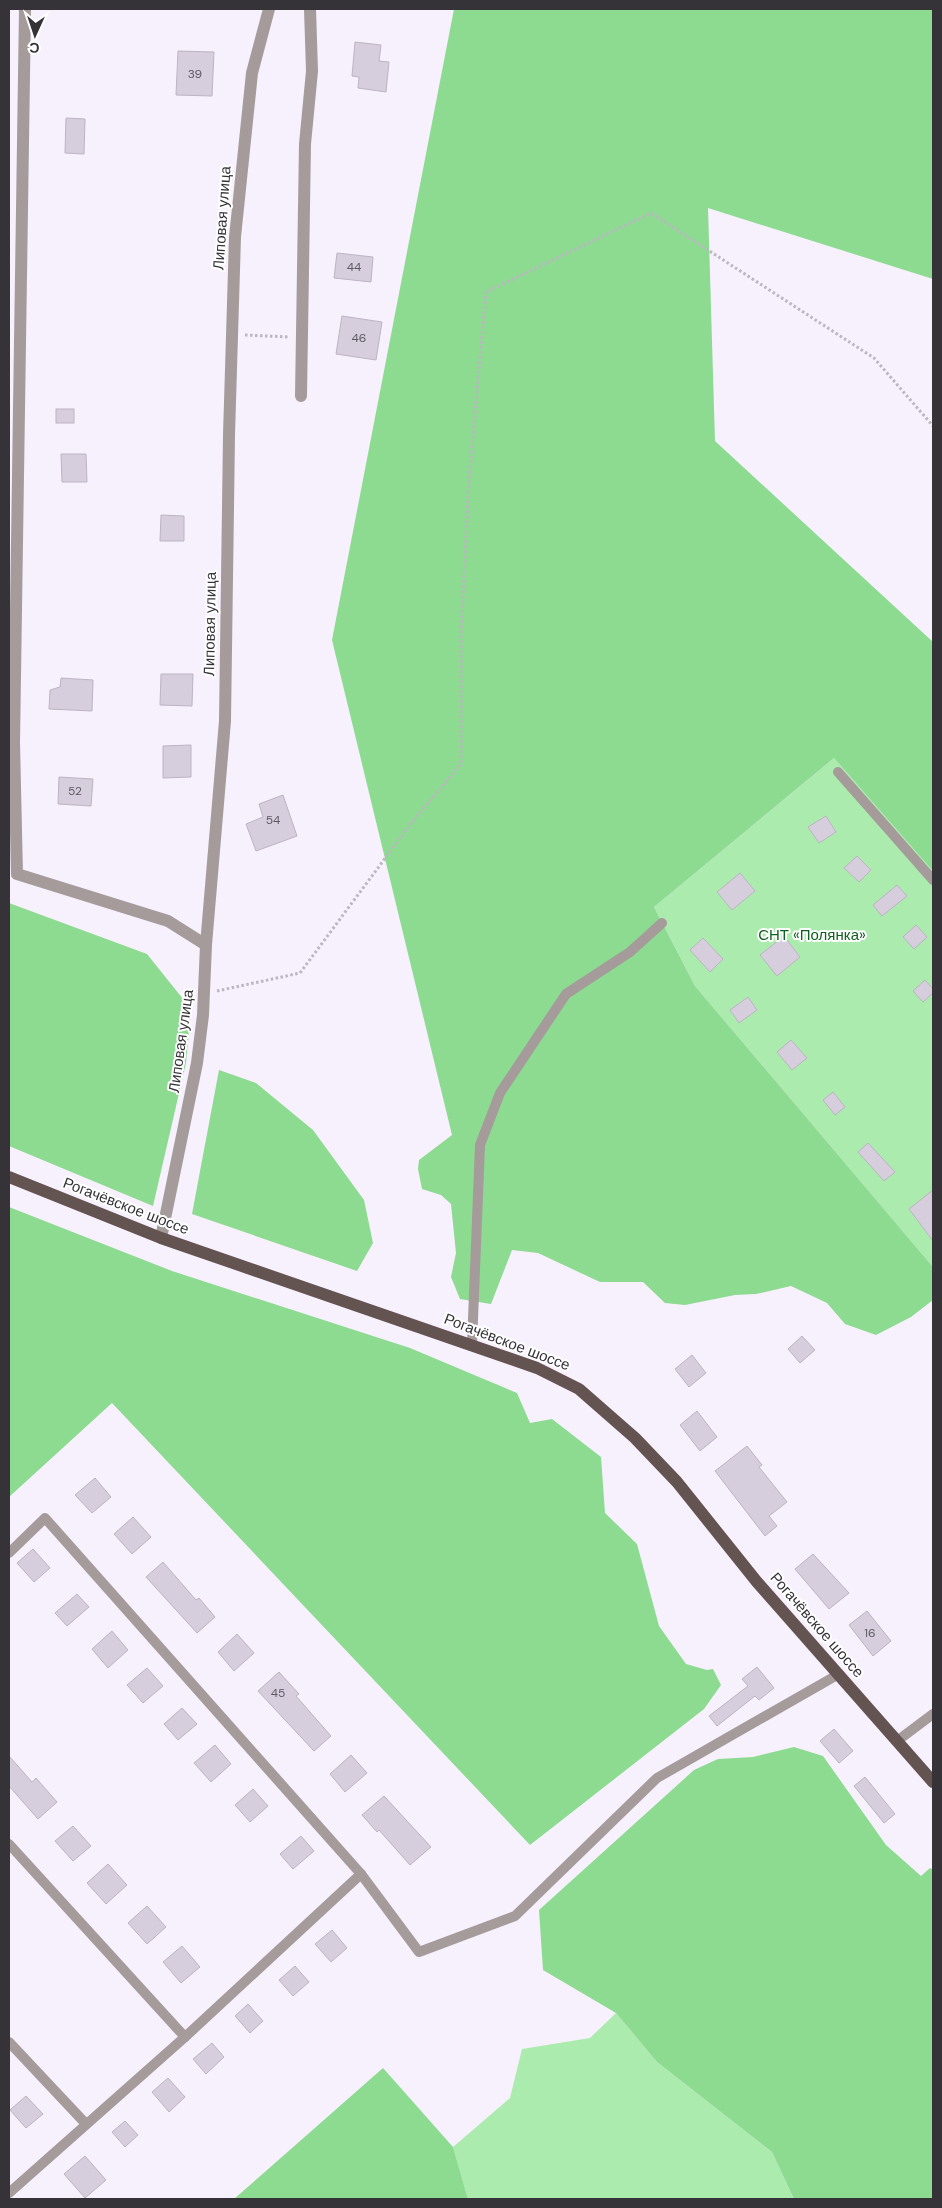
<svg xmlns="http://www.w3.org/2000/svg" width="942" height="2208" viewBox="0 0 942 2208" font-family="'DM Sans',sans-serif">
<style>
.green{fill:#acebae}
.forest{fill:#8dda91}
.building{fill:#d6cddd;stroke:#bcb4c3}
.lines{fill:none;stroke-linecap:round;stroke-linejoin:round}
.path{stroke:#bbb6c1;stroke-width:3;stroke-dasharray:2.5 2.5;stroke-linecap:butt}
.lane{stroke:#a49b9a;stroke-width:10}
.street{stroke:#a49b9a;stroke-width:12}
.primary{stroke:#635452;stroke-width:12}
.labels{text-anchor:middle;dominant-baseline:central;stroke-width:4;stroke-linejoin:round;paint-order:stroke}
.number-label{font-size:12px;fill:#5d5961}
.street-label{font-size:15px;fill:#353238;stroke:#fff}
.park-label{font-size:15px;fill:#0e611e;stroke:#fff}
</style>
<rect width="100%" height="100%" fill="#f7f0fd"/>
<g class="green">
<path d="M 834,758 L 933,871 L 933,1267 L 695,986 L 654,907 Z"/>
<path d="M 616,2013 L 657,2062 L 772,2152 L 794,2199 L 468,2199 L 453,2147 L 510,2098 L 522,2049 L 590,2038 Z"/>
</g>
<g class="forest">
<path d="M 454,9 L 933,9 L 933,279 L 708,208 L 715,441 L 933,642 L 933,871 L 834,758 L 654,907 L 695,986 L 933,1267 L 933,1300 L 911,1317 L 876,1335 L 845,1324 L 827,1303 L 791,1286 L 756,1294 L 735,1295 L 685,1305 L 665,1303 L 643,1282 L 600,1282 L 538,1253 L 512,1250 L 491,1304 L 460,1299 L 451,1277 L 456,1253 L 451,1204 L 441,1195 L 422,1189 L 418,1169 L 419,1160 L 452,1135 L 332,640 Z"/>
<path d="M 9,903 L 147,954 L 191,1009 L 186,1063 L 153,1206 L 9,1146 Z"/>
<path d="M 219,1070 L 256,1083 L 313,1130 L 364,1200 L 373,1243 L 357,1271 L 192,1214 Z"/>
<path d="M 9,1207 L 172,1271 L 410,1348 L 517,1393 L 530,1423 L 552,1419 L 601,1457 L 605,1513 L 637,1544 L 659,1626 L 686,1664 L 707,1670 L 713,1669 L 721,1685 L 704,1709 L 530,1845 L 112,1403 L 9,1497 Z"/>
<path d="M 794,1747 L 823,1756 L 886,1845 L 921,1876 L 930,1868 L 933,1870 L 933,2199 L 794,2199 L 772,2152 L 657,2062 L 616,2013 L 543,1970 L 539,1910 L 694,1770 L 718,1759 L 753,1757 Z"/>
<path d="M 383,2068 L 453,2147 L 468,2199 L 234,2199 Z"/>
</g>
<g class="building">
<path d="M 355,42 L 381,45 L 379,61 L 389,62 L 386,92 L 358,88 L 359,77 L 352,76 Z"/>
<path d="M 178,51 L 214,52 L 212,96 L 176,95 Z"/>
<path d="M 66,118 L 85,119 L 84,154 L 65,153 Z"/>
<path d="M 337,253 L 373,257 L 371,282 L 334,278 Z"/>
<path d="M 342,316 L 382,322 L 376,360 L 336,354 Z"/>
<rect x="56" y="409" width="18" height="14"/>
<path d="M 61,454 L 86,454 L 87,482 L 62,482 Z"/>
<path d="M 161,515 L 184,516 L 184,541 L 160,541 Z"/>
<path d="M 161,674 L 193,674 L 192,706 L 160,705 Z"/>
<path d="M 61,678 L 93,680 L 92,711 L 49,709 L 50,690 L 60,687 Z"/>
<path d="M 191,745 L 191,777 L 163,778 L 163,746 Z"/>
<path d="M 59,777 L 93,779 L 91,806 L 58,804 Z"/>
<path d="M 283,795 L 297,836 L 256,851 L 246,824 L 263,817 L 259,804 Z"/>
<path d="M 826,816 L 836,832 L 819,843 L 808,827 Z"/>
<path d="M 857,856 L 871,870 L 859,882 L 844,868 Z"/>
<path d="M 740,873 L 755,891 L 732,910 L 717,892 Z"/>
<path d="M 897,885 L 907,896 L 882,916 L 873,905 Z"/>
<path d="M 916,925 L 927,937 L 914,949 L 903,937 Z"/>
<path d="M 784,936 L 800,957 L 777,976 L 760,955 Z"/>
<path d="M 703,938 L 723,959 L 710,972 L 690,950 Z"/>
<path d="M 925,980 L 933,989 L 933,993 L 923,1002 L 913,991 Z"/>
<path d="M 748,997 L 757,1010 L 739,1023 L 730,1010 Z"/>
<path d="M 791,1040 L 807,1058 L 792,1070 L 777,1052 Z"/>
<path d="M 833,1092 L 845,1107 L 835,1115 L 823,1100 Z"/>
<path d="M 868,1143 L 895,1172 L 884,1181 L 858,1152 Z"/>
<path d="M 933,1190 L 933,1241 L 909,1209 Z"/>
<path d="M 802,1336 L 815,1350 L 800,1363 L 788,1349 Z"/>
<path d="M 692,1355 L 706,1373 L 689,1387 L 675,1369 Z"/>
<path d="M 697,1411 L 717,1437 L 700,1451 L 680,1425 Z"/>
<path d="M 747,1446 L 762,1465 L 759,1467 L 787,1502 L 769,1516 L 777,1526 L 765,1536 L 715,1471 Z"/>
<path d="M 95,1478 L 111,1497 L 92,1513 L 75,1495 Z"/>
<path d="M 133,1517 L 151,1537 L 132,1554 L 114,1534 Z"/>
<path d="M 33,1549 L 50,1568 L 34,1582 L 17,1563 Z"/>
<path d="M 813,1554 L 849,1593 L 829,1609 L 795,1569 Z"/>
<path d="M 163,1562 L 196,1600 L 199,1598 L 215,1617 L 197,1633 L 146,1577 Z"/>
<path d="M 77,1594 L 89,1607 L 67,1626 L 55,1613 Z"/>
<path d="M 867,1611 L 891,1641 L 873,1656 L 849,1625 Z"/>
<path d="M 112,1631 L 128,1650 L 108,1668 L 92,1649 Z"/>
<path d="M 237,1634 L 254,1653 L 234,1671 L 218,1652 Z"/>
<path d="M 757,1667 L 774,1688 L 759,1700 L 755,1696 L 717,1726 L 709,1716 L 748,1686 L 742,1679 Z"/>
<path d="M 147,1668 L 163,1686 L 143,1703 L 127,1685 Z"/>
<path d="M 279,1672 L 299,1694 L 296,1696 L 331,1736 L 314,1751 L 258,1691 Z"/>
<path d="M 182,1708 L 197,1724 L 178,1740 L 164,1724 Z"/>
<path d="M 834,1729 L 853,1751 L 839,1763 L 820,1741 Z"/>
<path d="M 215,1745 L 231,1764 L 211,1782 L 194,1763 Z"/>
<path d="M 351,1755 L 367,1773 L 345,1792 L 330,1774 Z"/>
<path d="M 9,1756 L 32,1782 L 36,1778 L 57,1802 L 38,1819 L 9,1786 Z"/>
<path d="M 865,1777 L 895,1814 L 884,1823 L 854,1786 Z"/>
<path d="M 253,1789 L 268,1806 L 250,1822 L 235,1805 Z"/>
<path d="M 384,1796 L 431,1847 L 410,1865 L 379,1830 L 377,1832 L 362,1815 Z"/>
<path d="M 73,1826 L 91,1846 L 73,1861 L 55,1841 Z"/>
<path d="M 301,1836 L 314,1851 L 293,1869 L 280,1854 Z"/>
<path d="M 108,1864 L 127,1885 L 106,1904 L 87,1883 Z"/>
<path d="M 147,1906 L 166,1927 L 147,1944 L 128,1923 Z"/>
<path d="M 332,1930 L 347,1948 L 331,1962 L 315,1944 Z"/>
<path d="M 182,1946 L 200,1967 L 181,1983 L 163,1962 Z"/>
<path d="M 295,1966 L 309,1982 L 293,1996 L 279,1980 Z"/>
<path d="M 248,2004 L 263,2021 L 250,2033 L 235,2016 Z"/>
<path d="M 212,2043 L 224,2057 L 206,2074 L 193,2059 Z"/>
<path d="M 168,2078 L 185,2097 L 169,2112 L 152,2092 Z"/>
<path d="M 26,2096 L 43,2114 L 26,2128 L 10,2110 Z"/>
<path d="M 125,2121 L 138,2135 L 125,2147 L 112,2132 Z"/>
<path d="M 85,2156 L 106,2180 L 85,2198 L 64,2174 Z"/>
</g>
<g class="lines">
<g class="path">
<path d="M 245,335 L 289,337"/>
<path d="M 217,991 L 300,973 L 412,822 L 461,764 L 461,634 L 469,480 L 486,292 L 651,213 L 874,358 L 933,426"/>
</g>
<g class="lane">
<path d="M 838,772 L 933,880"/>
<path d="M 472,1344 L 480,1145 L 500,1093 L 566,994 L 630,952 L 662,923"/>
<path d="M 9,1553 L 45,1518 L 361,1874 L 419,1952 L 515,1916 L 657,1778 L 839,1674"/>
<path d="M 897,1741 L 933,1714"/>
<path d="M 9,1844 L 185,2037"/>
<path d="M 9,2042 L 86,2124"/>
<path d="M 9,2193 L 185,2037 L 361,1874"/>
</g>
<g class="street">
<path d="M 25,9 L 14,743 L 17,874 L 168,921 L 206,945"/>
<path d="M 301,396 L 305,144 L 312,71 L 310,9"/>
<path d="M 161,1238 L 197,1063 L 203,1015 L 206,945 L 225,721 L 229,435 L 235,237 L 252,73 L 269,9"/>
</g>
<path class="primary" d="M 9,1177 L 161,1238 L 537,1368 L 579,1389 L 635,1438 L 677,1482 L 757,1582 L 933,1782"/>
</g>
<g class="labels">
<g class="number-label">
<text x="195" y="74">39</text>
<text x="354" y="267">44</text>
<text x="359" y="338">46</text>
<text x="75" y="791">52</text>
<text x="273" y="820">54</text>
<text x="870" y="1633">16</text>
<text x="278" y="1693">45</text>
</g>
<g class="street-label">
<text transform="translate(222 218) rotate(-86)">Липовая улица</text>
<text transform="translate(210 624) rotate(-89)">Липовая улица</text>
<text transform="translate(181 1041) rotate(-82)">Липовая улица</text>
<text transform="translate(126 1206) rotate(21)">Рогачёвское шоссе</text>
<text transform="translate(507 1342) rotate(21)">Рогачёвское шоссе</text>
<text transform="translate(817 1625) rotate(49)">Рогачёвское шоссе</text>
</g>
<g class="park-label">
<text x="812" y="935">СНТ «Полянка»</text>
</g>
</g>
<rect width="942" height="2208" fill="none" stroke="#353238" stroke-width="20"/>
<g transform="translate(35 35) rotate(183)" stroke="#ffffff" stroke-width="4" paint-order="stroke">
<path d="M0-4L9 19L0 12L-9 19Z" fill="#353238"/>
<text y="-8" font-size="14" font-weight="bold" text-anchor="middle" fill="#353238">С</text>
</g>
</svg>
